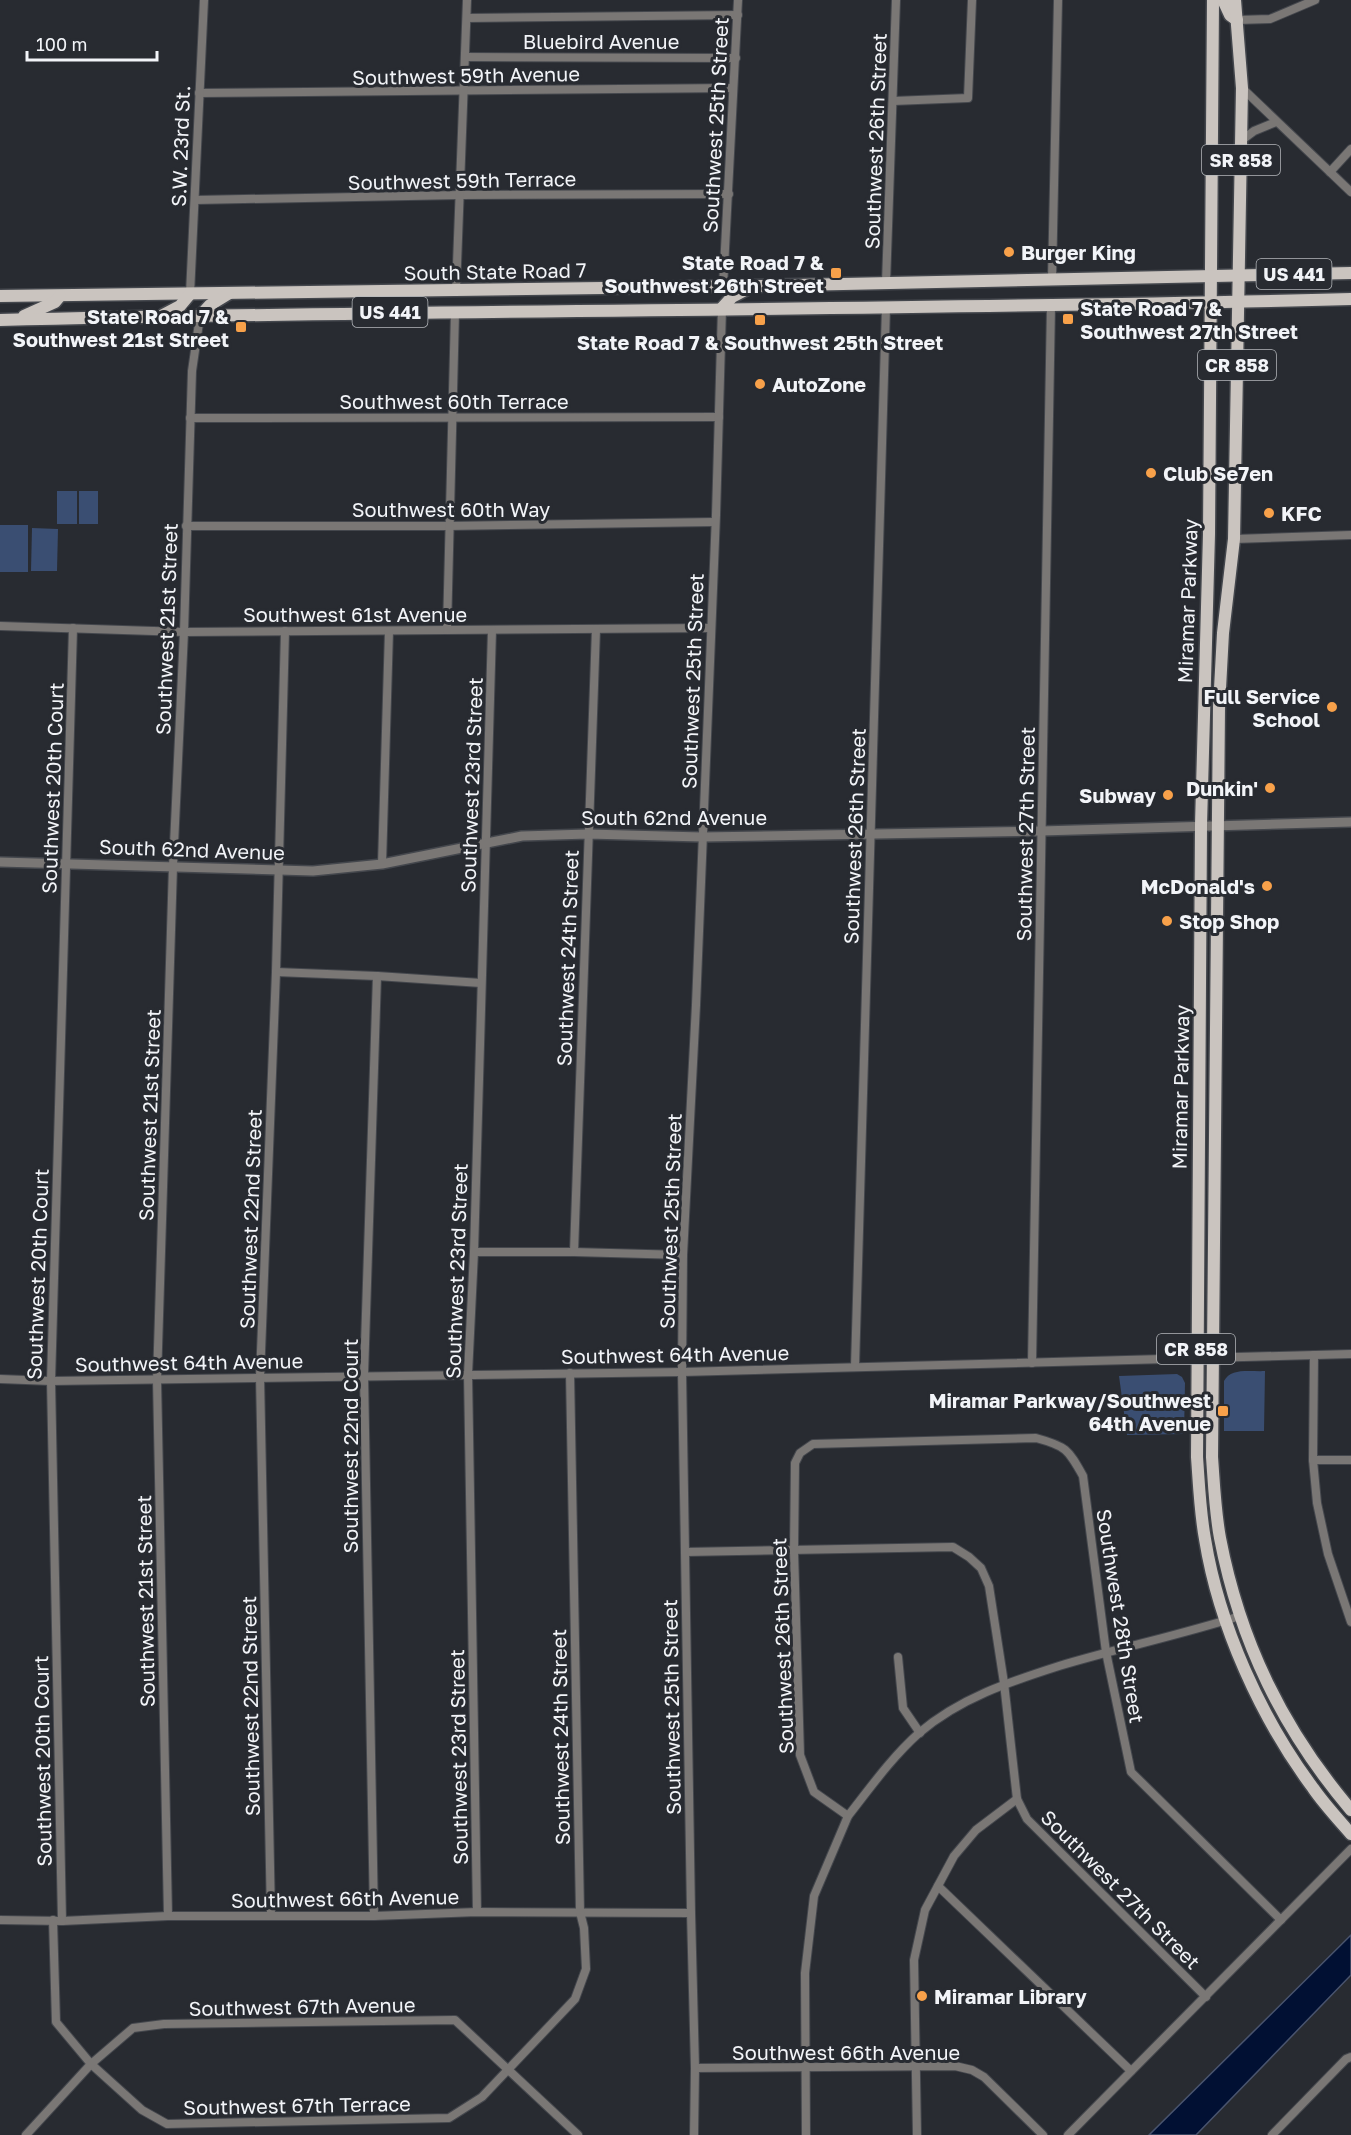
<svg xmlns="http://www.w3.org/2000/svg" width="1351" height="2135" viewBox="0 0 1351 2135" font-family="'Golos Text',sans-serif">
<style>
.green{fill:#3a4e72}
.water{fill:#011033;stroke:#49546e;stroke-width:1.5}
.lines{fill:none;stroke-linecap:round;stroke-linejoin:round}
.minor-casing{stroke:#44474d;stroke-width:10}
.tertiary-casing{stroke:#44474d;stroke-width:12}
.primary-casing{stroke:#44474d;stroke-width:15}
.minor{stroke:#7a7775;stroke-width:8}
.tertiary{stroke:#7a7775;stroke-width:9}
.primary{stroke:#cac4bf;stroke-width:12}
.poi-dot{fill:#f8a14a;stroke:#282b31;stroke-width:2}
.labels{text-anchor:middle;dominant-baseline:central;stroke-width:6;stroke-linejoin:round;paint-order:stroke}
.shield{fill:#282b31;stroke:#b5b8bc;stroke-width:1.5}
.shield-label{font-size:18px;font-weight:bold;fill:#f2f4f8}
.street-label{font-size:20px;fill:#f2f4f8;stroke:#282b31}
.poi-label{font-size:20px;font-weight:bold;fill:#f2f4f8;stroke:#282b31;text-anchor:start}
</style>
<rect width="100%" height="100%" fill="#282b31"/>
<g class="green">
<rect x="57" y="491" width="20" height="33"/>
<rect x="79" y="491" width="19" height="33"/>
<rect x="0" y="525" width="28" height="47"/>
<path d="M 32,528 L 58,529 L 57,571 L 31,571 Z"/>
<path d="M 1265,1371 L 1264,1431 L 1224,1431 L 1224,1381 C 1231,1367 1251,1372 1265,1371 Z"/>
<path d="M 1177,1374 L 1182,1377 L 1185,1383 L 1184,1434 L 1127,1435 L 1119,1376 Z"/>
</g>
<path class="water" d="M 1351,1935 L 1351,1975 L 1196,2135 L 1149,2135 Z"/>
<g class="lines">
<g class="minor-casing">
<g id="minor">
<path d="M 467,18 L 738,15"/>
<path d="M 1237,20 L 1270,19 L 1315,0"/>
<path d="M 465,57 L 736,58"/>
<path d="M 1242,88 L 1351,192"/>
<path d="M 199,93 L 733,88"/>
<path d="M 893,101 L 968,98 L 972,0"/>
<path d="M 1242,140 L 1254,131 L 1276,122"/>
<path d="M 1330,172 L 1351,149"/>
<path d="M 195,200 L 460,195 L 729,194"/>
<path d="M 1052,279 L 1058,0"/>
<path d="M 886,283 L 896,0"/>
<path d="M 723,287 L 738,0"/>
<path d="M 456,291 L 467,0"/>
<path d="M 190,294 L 204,0"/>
<path d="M 190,418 L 719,417"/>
<path d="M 186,526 L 448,526 L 715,522"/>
<path d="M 1234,539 L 1351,535"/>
<path d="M 0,626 L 184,632 L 711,628"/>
<path d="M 447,630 L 455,312"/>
<path d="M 382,864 L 389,631"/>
<path d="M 276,972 L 377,976 L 481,983"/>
<path d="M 474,1252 L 574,1252 L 683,1255"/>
<path d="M 574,1252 L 596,629"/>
<path d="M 1314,1355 L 1313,1460 L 1317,1503 L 1328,1554 L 1351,1622"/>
<path d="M 1032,1363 L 1051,305"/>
<path d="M 855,1367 L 886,307"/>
<path d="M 0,1379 L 51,1381 L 682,1372 L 1351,1354"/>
<path d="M 1313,1460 L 1351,1460"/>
<path d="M 685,1552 L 953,1547 L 969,1557 L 981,1568 L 989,1586 L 1004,1683 L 1017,1799 L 1027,1819 L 1206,1997"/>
<path d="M 898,1657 L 903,1708 L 920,1733"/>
<path d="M 848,1816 C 870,1788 892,1757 919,1733 C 960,1698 1009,1682 1059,1666 C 1119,1648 1180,1635 1240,1616"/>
<path d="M 938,1886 L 1131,2071"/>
<path d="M 477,1912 L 468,1374 L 474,1252 L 492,630"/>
<path d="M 168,1916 L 157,1380 L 173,866 L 184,632 L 192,371 L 200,316"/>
<path d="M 271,1916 L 260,1377 L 276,972 L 285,631"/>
<path d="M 374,1916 L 364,1375 L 377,976"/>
<path d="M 0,1920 L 62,1921 L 168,1916 L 374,1916 L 477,1912 L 691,1913"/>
<path d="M 53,1920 L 56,2022 L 91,2064 L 142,2110 L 167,2124 L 449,2118 L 482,2097 L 575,1999 L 586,1969 L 584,1928 L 580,1912 L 570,1373"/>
<path d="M 62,1921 L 51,1381 L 73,628"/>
<path d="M 695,2068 L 955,2066 L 972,2070 L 984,2077 L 1043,2135"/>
<path d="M 26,2135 L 91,2064 L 133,2028 L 164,2024 L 455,2020 L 578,2135"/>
<path d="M 694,2135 L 695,2068 L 691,1913 L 682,1372 L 683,1255 L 696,1005 L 716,515 L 722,308"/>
<path d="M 806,2135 L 805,1973 L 814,1896 L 848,1816 L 814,1792 L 800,1755 L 794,1551 L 795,1463 L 800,1453 L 813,1444 L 1036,1438 C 1066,1446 1068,1449 1083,1476 L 1106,1652 L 1131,1772 L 1281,1920"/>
<path d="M 917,2135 L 914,1960 L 925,1910 L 954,1856 L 976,1830 L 1017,1799"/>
<path d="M 1068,2135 L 1351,1849"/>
<path d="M 1272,2135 L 1346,2059 L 1351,2057"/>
</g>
</g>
<g class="tertiary-casing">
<path id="tertiary" d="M 0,862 L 313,871 L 382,864 L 522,836 L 588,834 L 702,837 L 1041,831 L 1351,822"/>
</g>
<g class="primary-casing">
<g id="primary">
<path d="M 1213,0 L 1209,534 L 1201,825 L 1197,1457 C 1199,1484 1200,1512 1205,1539 C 1219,1626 1261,1718 1313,1788 C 1324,1804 1338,1819 1351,1834"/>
<path d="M 1223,0 L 1230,15 L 1237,20"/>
<path d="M 1235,0 L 1242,88 L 1234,539 L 1223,633 L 1219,707 L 1212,1457 C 1214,1484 1215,1511 1220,1538 C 1240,1642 1283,1730 1351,1810"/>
<path d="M 0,296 L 754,286 L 1351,273"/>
<path d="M 722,308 L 732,297 L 749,288"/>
<path d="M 163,315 L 180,306 L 190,294"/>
<path d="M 24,316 L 55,302 L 60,296"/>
<path d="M 200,316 L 210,305 L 228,294"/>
<path d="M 0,320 C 450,309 901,311 1351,299"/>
</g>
</g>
<use href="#minor" class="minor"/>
<use href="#tertiary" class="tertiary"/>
<use href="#primary" class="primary"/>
</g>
<g class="poi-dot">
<circle cx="1009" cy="252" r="6"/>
<rect x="830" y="267" width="12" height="12" rx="3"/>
<rect x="1062" y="313" width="12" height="12" rx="3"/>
<rect x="754" y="314" width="12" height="12" rx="3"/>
<rect x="235" y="321" width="12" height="12" rx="3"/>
<circle cx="760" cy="384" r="6"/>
<circle cx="1151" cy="473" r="6"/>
<circle cx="1269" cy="513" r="6"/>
<circle cx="1332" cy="707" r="6"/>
<circle cx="1270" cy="788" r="6"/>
<circle cx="1168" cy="795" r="6"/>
<circle cx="1267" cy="886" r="6"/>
<circle cx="1167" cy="921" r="6"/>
<rect x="1217" y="1405" width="12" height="12" rx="3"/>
<circle cx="922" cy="1996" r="6"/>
</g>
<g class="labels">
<g class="shield">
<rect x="1202" y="145" width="78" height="30" rx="4.5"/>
<rect x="1256.5" y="259" width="75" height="30" rx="4.5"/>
<rect x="352.5" y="297" width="75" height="30" rx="4.5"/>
<rect x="1198" y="350" width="78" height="30" rx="4.5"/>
<rect x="1157" y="1334" width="78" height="30" rx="4.5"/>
</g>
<g class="shield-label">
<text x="1241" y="160">SR 858</text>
<text x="1294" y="274">US 441</text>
<text x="390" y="312">US 441</text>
<text x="1237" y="365">CR 858</text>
<text x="1196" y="1349">CR 858</text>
</g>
<g class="street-label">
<text x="601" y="41">Bluebird Avenue</text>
<text transform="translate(466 75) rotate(-1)">Southwest 59th Avenue</text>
<text transform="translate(715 125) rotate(-87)">Southwest 25th Street</text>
<text transform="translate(875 141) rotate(-88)">Southwest 26th Street</text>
<text transform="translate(180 146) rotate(-88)">S.W. 23rd St.</text>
<text transform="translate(462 180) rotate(-1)">Southwest 59th Terrace</text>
<text transform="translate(495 271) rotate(-1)">South State Road 7</text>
<text x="454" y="401">Southwest 60th Terrace</text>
<text x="451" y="509">Southwest 60th Way</text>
<text transform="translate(1187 601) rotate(-88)">Miramar Parkway</text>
<text x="355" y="614">Southwest 61st Avenue</text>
<text transform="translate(166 629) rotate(-88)">Southwest 21st Street</text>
<text transform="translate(692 681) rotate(-88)">Southwest 25th Street</text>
<text transform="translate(471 785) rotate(-88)">Southwest 23rd Street</text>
<text transform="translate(52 788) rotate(-88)">Southwest 20th Court</text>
<text x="674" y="817">South 62nd Avenue</text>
<text transform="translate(1025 834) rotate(-89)">Southwest 27th Street</text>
<text transform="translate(854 836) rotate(-88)">Southwest 26th Street</text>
<text transform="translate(192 849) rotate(2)">South 62nd Avenue</text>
<text transform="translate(567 958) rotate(-88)">Southwest 24th Street</text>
<text transform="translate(1180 1087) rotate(-89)">Miramar Parkway</text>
<text transform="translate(149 1115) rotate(-88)">Southwest 21st Street</text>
<text transform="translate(250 1219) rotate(-88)">Southwest 22nd Street</text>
<text transform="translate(670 1221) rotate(-88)">Southwest 25th Street</text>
<text transform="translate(456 1271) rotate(-88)">Southwest 23rd Street</text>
<text transform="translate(37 1274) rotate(-88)">Southwest 20th Court</text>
<text transform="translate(675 1354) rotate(-1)">Southwest 64th Avenue</text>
<text transform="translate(189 1362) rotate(-1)">Southwest 64th Avenue</text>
<text transform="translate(350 1446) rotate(-90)">Southwest 22nd Court</text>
<text transform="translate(145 1601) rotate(-91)">Southwest 21st Street</text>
<text transform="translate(1121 1616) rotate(81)">Southwest 28th Street</text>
<text transform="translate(782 1646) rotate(-92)">Southwest 26th Street</text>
<text transform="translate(250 1706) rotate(-91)">Southwest 22nd Street</text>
<text transform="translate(671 1707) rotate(-91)">Southwest 25th Street</text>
<text transform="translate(560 1737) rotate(-91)">Southwest 24th Street</text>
<text transform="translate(458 1757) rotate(-91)">Southwest 23rd Street</text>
<text transform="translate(42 1761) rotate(-91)">Southwest 20th Court</text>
<text transform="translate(1121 1889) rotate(45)">Southwest 27th Street</text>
<text transform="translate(345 1898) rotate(-1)">Southwest 66th Avenue</text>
<text transform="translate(302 2006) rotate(-1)">Southwest 67th Avenue</text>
<text x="846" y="2052">Southwest 66th Avenue</text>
<text transform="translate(297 2105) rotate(-1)">Southwest 67th Terrace</text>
</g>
<g class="poi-label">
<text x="1021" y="252">Burger King</text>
<text x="824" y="262" text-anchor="end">State Road 7 &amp;<tspan x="824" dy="23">Southwest 26th Street</tspan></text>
<text x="1080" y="308">State Road 7 &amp;<tspan x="1080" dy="23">Southwest 27th Street</tspan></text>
<text x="229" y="316" text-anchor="end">State Road 7 &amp;<tspan x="229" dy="23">Southwest 21st Street</tspan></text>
<text x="760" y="342" text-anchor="middle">State Road 7 &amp; Southwest 25th Street</text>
<text x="772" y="384">AutoZone</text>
<text x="1163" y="473">Club Se7en</text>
<text x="1281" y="513">KFC</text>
<text x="1320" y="696" text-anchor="end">Full Service<tspan x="1320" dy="23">School</tspan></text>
<text x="1258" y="788" text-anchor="end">Dunkin'</text>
<text x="1156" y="795" text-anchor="end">Subway</text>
<text x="1255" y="886" text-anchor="end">McDonald's</text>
<text x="1179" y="921">Stop Shop</text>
<text x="1211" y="1400" text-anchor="end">Miramar Parkway/Southwest<tspan x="1211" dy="23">64th Avenue</tspan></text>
<text x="934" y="1996">Miramar Library</text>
</g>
</g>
<path d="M27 51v9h130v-9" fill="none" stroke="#f2f4f8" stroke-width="3"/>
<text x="36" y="51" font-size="18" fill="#f2f4f8" stroke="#282b31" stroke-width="4.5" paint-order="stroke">100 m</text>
</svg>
